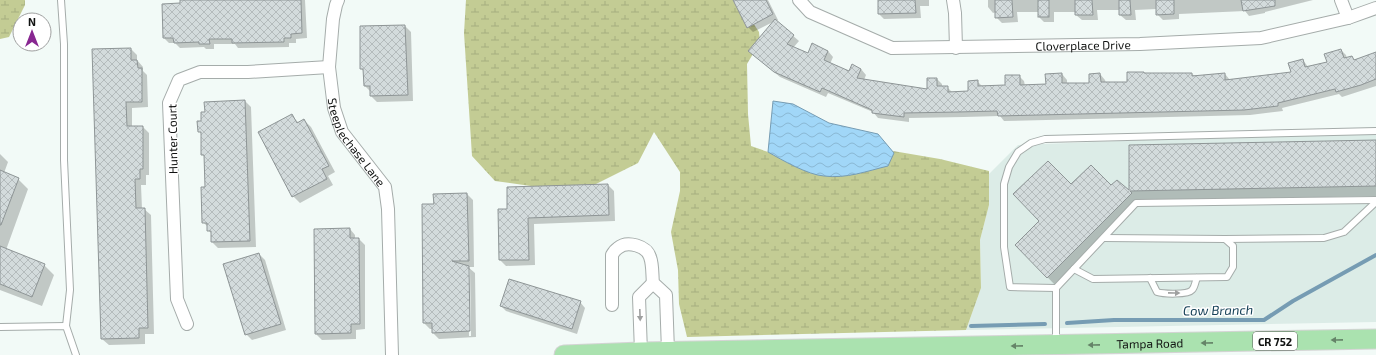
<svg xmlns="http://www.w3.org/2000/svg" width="1376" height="355" viewBox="0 0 1376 355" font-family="'Exo 2',sans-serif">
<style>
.built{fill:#dcece7}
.wetland{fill:url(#wetland-marsh)}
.water{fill:url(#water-waves);stroke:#769cb3}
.shadow{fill:#0003;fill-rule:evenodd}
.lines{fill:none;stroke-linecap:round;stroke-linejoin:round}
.stream{stroke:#769cb3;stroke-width:4}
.building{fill:url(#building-cross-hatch);stroke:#8e9596}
.lane-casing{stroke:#a5acaa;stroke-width:8}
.street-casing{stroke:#a5acaa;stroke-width:14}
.primary-casing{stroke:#d4d4d4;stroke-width:21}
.lane{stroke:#fff;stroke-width:6}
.street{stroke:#fff;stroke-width:12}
.primary{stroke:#aae2af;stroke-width:19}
.oneway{fill:#9fa0a0}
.oneway2{fill:#658468}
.labels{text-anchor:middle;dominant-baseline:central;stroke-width:3;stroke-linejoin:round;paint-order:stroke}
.shield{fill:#fff;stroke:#585958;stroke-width:1}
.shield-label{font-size:11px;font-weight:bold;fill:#101211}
.street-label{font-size:12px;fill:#101211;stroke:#fff}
.water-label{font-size:13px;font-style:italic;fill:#164157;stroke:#fff}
</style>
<defs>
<pattern id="wetland-marsh" width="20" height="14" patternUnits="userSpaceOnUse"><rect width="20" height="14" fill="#c3cc94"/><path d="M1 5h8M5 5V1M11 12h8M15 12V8" fill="none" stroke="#a6ae7f"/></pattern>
<pattern id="water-waves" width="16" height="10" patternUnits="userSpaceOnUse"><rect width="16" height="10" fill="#a1d7f8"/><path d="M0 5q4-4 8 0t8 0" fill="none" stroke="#8ab8d4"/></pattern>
<pattern id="building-cross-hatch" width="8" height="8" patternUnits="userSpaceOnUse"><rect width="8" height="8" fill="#d3dbdc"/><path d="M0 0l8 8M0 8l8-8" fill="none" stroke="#b4bbbc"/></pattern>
</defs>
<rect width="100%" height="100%" fill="#f2faf7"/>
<path class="built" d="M 1376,131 L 1376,322 L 966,330 L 981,288 L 980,240 L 989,205 L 989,174 L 1018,145 Z"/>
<g class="wetland">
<path d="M 0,0 L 25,0 L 25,5 L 9,37 L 0,39 Z"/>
<path d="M 466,0 L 738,0 L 759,32 L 760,42 L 747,64 L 748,114 L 751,146 L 768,152 L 797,167 L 823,176 L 894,153 L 893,151 L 940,159 L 989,171 L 989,205 L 980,240 L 981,288 L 966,330 L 687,337 L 679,304 L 678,270 L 671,232 L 680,191 L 680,172 L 654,132 L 638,163 L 586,189 L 538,187 L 495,181 L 472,156 L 464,33 Z"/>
</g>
<path class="water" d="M 773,101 L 793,104 L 829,123 L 878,134 L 894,153 L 888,166 C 867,171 846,179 824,176 C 808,175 782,160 768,152 Z"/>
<g class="shadow">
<path d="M 181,0 L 305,0 L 307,38 L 296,39 L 296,43 L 289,43 L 289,47 L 238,48 L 235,44 L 214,44 L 214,49 L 206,49 L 204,47 L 180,48 L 175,43 L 169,43 L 164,38 L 181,4 Z"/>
<path d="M 734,0 L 768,0 L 778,20 L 776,21 L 799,41 L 793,48 L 808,54 L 813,45 L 828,51 L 833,57 L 830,64 L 849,72 L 861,69 L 866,75 L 864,80 L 928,90 L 937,79 L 942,84 L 942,87 L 947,87 L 953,93 L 969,92 L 977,81 L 983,87 L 1006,86 L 1019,76 L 1024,81 L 1025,86 L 1047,85 L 1062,74 L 1067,80 L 1067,84 L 1090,84 L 1100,74 L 1105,80 L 1106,83 L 1128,83 L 1128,73 L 1192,74 L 1195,76 L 1225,74 L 1230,80 L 1292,73 L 1303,60 L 1308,67 L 1328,62 L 1341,50 L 1346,55 L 1347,59 L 1352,57 L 1355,60 L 1376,53 L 1376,86 L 1342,97 L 1339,94 L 1282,108 L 1283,111 L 1250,115 L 1004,121 L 1000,116 L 964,117 L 909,118 L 909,122 L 878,118 L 873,112 L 828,93 L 826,97 L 780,77 L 755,56 L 773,22 L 753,32 L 748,27 Z"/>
<path d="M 879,0 L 929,0 L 929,6 L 920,6 L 921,18 L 884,19 L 879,14 Z"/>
<path d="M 988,0 L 1313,0 L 1265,12 L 1265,13 L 1249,16 L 1245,11 L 1179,14 L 1179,19 L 1163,20 L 1157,14 L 1157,9 L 1135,10 L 1136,20 L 1126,20 L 1120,15 L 1120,10 L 1097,10 L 1098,20 L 1082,20 L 1076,15 L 1076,12 L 1054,12 L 1054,22 L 1044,22 L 1039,17 L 1039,12 L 1017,12 L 1018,22 L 1002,23 L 996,17 L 996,12 L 993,13 L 988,7 Z"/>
<path d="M 405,26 L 411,32 L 413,101 L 377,102 L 371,96 L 371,92 L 365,86 L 365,72 L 361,69 Z"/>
<path d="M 131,49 L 137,55 L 137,60 L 143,67 L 143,71 L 147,75 L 148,107 L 132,108 L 132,127 L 143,127 L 149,133 L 149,175 L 146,175 L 146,185 L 141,185 L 142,209 L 144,209 L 151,215 L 154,334 L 145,334 L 145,344 L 109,345 L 102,339 Z"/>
<path d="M 245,101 L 251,107 L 256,247 L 218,248 L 212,242 L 212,234 L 208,230 L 208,227 L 203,222 L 206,188 L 206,158 L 202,154 L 202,135 L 199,131 Z"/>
<path d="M 292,116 L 299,123 L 304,120 L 311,127 L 335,172 L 328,176 L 333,185 L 300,203 L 293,196 Z"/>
<path d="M 1376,141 L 1376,196 L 1138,201 L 1141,203 L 1057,287 L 1016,245 L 1040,221 L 1071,186 L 1111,187 L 1130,192 L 1130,146 Z"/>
<path d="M 0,154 L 8,162 L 4,173 L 18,179 L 28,189 L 6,250 L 44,265 L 54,275 L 42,306 L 0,290 Z"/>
<path d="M 608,185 L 614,191 L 615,221 L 534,224 L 535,265 L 506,266 L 500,260 L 508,210 L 508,188 Z"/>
<path d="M 434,194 L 467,194 L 473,200 L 474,267 L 468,267 L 475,273 L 476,337 L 439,339 L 433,333 L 433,329 L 430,329 L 424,323 ZM 468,270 L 470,270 L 471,336 L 469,336 Z"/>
<path d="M 350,229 L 355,235 L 355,239 L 359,239 L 365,245 L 365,329 L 356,330 L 356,339 L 322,340 L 316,334 Z"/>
<path d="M 259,254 L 265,260 L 286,330 L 252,340 L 246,334 Z"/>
<path d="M 580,302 L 585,308 L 577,334 L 506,311 L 501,306 Z"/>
</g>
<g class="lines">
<g class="stream">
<path d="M 1067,323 L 1114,320 L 1264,320 L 1293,301 L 1376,255"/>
<path d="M 971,326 L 1045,324"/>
</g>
</g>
<g class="building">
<path d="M 180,0 L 301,0 L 302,33 L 291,34 L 291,38 L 284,38 L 284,42 L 232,43 L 232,39 L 209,39 L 210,44 L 199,44 L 199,42 L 174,43 L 173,38 L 163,38 L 162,4 L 180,3 Z"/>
<path d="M 733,0 L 766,0 L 773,14 L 747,28 Z"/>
<path d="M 878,0 L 915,0 L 916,13 L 878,14 Z"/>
<path d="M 995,0 L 1012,0 L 1013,17 L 995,18 Z"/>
<rect x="1038" y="0" width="11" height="17"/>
<path d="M 1075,0 L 1092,0 L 1093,15 L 1075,15 Z"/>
<path d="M 1119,0 L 1130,0 L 1131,15 L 1119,15 Z"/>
<path d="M 1156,0 L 1174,0 L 1174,14 L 1156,15 Z"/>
<path d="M 1241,0 L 1275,0 L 1275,6 L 1243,11 Z"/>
<path d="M 775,19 L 794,35 L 787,44 L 808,53 L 812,43 L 828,51 L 824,60 L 849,71 L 852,64 L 861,69 L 857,78 L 927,89 L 927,78 L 937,78 L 937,86 L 948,86 L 948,92 L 968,91 L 968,81 L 978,80 L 978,86 L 1005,85 L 1005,75 L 1020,75 L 1020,85 L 1046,84 L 1045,74 L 1062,73 L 1062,83 L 1089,83 L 1089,74 L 1100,73 L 1101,82 L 1127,82 L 1127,72 L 1144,72 L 1144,73 L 1192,73 L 1192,76 L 1225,73 L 1225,80 L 1291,72 L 1288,63 L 1303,59 L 1305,67 L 1327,62 L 1324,54 L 1341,49 L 1344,58 L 1352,56 L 1354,60 L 1376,52 L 1376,79 L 1361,85 L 1336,92 L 1335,89 L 1278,103 L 1278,106 L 1244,110 L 998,116 L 997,111 L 958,112 L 904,113 L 904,117 L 872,113 L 872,110 L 822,88 L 820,92 L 774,72 L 748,51 Z"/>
<path d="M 405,25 L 408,95 L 370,96 L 370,86 L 364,86 L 363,69 L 360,69 L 360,26 Z"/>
<path d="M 131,48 L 131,60 L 137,60 L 138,68 L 142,68 L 142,102 L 126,102 L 127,126 L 143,126 L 143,169 L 140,169 L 140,179 L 135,179 L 136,208 L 145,208 L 148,328 L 139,328 L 139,338 L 101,339 L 92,49 Z"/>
<path d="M 245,100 L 250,241 L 211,242 L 211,231 L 207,231 L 207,223 L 202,223 L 201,187 L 205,187 L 204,155 L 201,155 L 201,132 L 198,132 L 197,121 L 201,121 L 201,112 L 205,112 L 204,102 Z"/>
<path d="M 292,114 L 297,123 L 304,119 L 329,166 L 322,169 L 327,179 L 292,197 L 258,132 Z"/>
<path d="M 1376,140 L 1376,186 L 1130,191 L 1132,193 L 1047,278 L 1015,245 L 1039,221 L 1013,194 L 1048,161 L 1071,184 L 1091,165 L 1111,185 L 1117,180 L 1129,190 L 1129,145 Z"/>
<path d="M 0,170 L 19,178 L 1,225 L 0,225 Z"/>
<path d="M 608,184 L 609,215 L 528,218 L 529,260 L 499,260 L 498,209 L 507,209 L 507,187 Z"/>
<path d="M 467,193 L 469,261 L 452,261 L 469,266 L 470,331 L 432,333 L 432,323 L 423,323 L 422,204 L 434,204 L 433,194 Z"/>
<path d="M 350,228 L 350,238 L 359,238 L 360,324 L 351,324 L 351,333 L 315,334 L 314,229 Z"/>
<path d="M 0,246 L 45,264 L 32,297 L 0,284 Z"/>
<path d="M 259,253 L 281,324 L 245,335 L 223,264 Z"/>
<path d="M 509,279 L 581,301 L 572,329 L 500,306 Z"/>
</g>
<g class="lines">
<g class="lane-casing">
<g id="lane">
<path d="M 61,0 L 64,44 L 64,160 L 70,290 L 66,326"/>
<path d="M 1225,239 L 1324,238 L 1344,232 L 1376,202"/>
<path d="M 1074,269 L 1093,279 L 1227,277 L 1233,267 L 1233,246 L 1225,239 L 1104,238"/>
<path d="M 1150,278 L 1157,292 C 1163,294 1188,295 1192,290 C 1195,287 1195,282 1197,278"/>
<path d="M 1056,288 L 1010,287 L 1004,247 L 1004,184 L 1009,167 L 1018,152 L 1031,143 L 1045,139 L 1376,131"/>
<path d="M 0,327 L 66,326 L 76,355"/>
<path d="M 1056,342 L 1056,288 L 1136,203 L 1376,200"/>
</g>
</g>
<g class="street-casing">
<g id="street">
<path id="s1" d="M 338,0 L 336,5 L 333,19 L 329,67 L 334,108 L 342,132 L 385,187 L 388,209 L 392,355"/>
<path id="s2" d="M 799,0 L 810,12 L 892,48 L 1140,44 L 1261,38 L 1348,18 L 1376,8"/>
<path d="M 953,0 L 955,13 L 956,48"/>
<path d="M 1341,0 L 1348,18"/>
<path d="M 612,305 L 612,255 C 613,253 615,250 618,248 C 627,240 647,246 650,257 C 653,265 652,275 653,283 L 666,295 L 668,351"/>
<path d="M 187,324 L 177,299 L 169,103 L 179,80 L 200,72 L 248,72 L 329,67"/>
<path d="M 641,352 L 639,297 L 653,283"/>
</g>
</g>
<g class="primary-casing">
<g id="primary">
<path id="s3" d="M 564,355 L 641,352 L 1376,339"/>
</g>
</g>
<use href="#lane" class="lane"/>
<use href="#street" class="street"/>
<use href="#primary" class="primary"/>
</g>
<defs><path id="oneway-solid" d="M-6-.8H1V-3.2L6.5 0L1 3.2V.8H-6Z"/></defs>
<g class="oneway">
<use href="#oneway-solid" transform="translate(1174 293) rotate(1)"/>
<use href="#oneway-solid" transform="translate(640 315) rotate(88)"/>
</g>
<g class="oneway2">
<use href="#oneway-solid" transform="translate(1337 340) rotate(179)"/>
<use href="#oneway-solid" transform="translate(1207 343) rotate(179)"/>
<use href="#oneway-solid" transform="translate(1094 345) rotate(179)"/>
<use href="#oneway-solid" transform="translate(1017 346) rotate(179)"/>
</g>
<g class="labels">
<rect class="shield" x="1253" y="332" width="44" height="18" rx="3"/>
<g class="shield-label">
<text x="1275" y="341">CR 752</text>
</g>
<g class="street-label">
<text stroke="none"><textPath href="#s2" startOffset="297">Cloverplace Drive</textPath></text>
<text transform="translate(172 139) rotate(-91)">Hunter Court</text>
<text stroke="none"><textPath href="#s1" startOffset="150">Steeplechase Lane</textPath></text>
<text stroke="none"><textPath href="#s3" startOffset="586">Tampa Road</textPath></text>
</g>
<g class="water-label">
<text transform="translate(1218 310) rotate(-1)">Cow Branch</text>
</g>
</g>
<g transform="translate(32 32)"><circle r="19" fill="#ffffff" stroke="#9fa0a0"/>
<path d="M0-3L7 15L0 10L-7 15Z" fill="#882791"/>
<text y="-6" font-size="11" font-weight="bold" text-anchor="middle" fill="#101211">N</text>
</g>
</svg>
